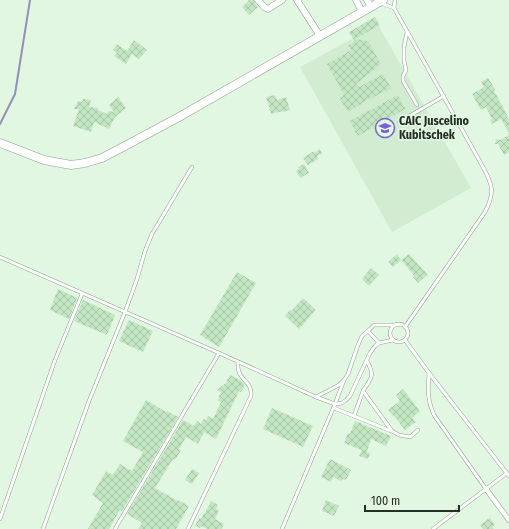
<svg xmlns="http://www.w3.org/2000/svg" width="509" height="529" viewBox="0 0 509 529" font-family="'Fira Sans Condensed',sans-serif">
<style>
.built{fill:#d1ecd0}
.lines{fill:none;stroke-linecap:round;stroke-linejoin:round}
.stream{stroke:#9490ba;stroke-width:2}
.building{fill:url(#building-cross-hatch)}
.service-casing{stroke:#8ca08c;stroke-width:4}
.pedestrian-casing{stroke:#8ca08c;stroke-width:5.5}
.minor-casing{stroke:#8ca08c;stroke-width:7}
.tertiary-casing{stroke:#8ca08c;stroke-width:9}
.service{stroke:#fff;stroke-width:3}
.pedestrian{stroke:#fff;stroke-width:4.5}
.minor{stroke:#fff;stroke-width:6}
.tertiary{stroke:#fff;stroke-width:8}
.labels{text-anchor:middle;dominant-baseline:central;stroke-width:3.5;stroke-linejoin:round;paint-order:stroke}
.poi-label{font-size:12px;font-weight:bold;fill:#262e25;stroke:#e1f7e1;text-anchor:start}
</style>
<defs>
<pattern id="building-cross-hatch" width="8" height="8" patternUnits="userSpaceOnUse"><rect width="8" height="8" fill="#c3e6c2"/><path d="M0 0l8 8M0 8l8-8" fill="none" stroke="#a7c6a7"/></pattern>
</defs>
<rect width="100%" height="100%" fill="#e1f7e1"/>
<path class="built" d="M 378,25 L 471,188 L 392,232 L 300,67 Z"/>
<g class="lines">
<path class="stream" d="M 0,124 L 15,94 L 30,0"/>
</g>
<g class="building">
<path d="M 249,0 L 254,0 L 255,3 L 258,7 L 249,15 L 242,7 Z"/>
<path d="M 375,17 L 380,25 L 355,39 L 368,41 L 381,64 L 356,84 L 359,87 L 383,74 L 391,88 L 372,98 L 372,97 L 361,104 L 348,112 L 340,99 L 340,98 L 344,95 L 327,64 L 351,50 L 348,45 L 355,42 L 349,32 Z"/>
<path d="M 134,40 L 147,50 L 139,59 L 132,54 L 126,64 L 114,56 L 117,52 L 113,50 L 117,44 L 127,51 Z"/>
<path d="M 488,78 L 495,89 L 494,91 L 503,107 L 509,120 L 509,133 L 501,119 L 492,124 L 490,120 L 492,119 L 486,107 L 481,110 L 472,94 L 484,87 L 481,82 Z"/>
<path d="M 275,95 L 277,100 L 286,97 L 290,110 L 283,112 L 283,111 L 271,114 L 266,97 Z"/>
<path d="M 398,95 L 405,109 L 358,136 L 357,135 L 350,121 Z"/>
<path d="M 118,97 L 126,108 L 115,117 L 109,129 L 94,122 L 91,132 L 73,126 L 79,109 L 74,109 L 78,101 L 82,102 L 83,99 L 91,100 L 89,107 L 98,108 L 98,110 L 107,114 L 109,111 L 114,112 L 109,105 Z"/>
<path d="M 509,135 L 509,152 L 504,155 L 498,144 L 495,144 L 496,139 L 500,140 Z"/>
<path d="M 320,149 L 322,154 L 317,156 L 318,159 L 308,165 L 303,158 L 314,151 L 314,153 Z"/>
<path d="M 304,164 L 309,173 L 300,178 L 296,171 L 299,169 L 298,167 Z"/>
<path d="M 397,254 L 401,260 L 393,267 L 388,262 Z"/>
<path d="M 409,254 L 428,275 L 418,283 L 413,277 L 414,276 L 412,273 L 401,260 Z"/>
<path d="M 371,268 L 379,275 L 369,286 L 362,279 Z"/>
<path d="M 237,272 L 256,283 L 219,347 L 200,335 Z"/>
<path d="M 58,289 L 77,298 L 69,319 L 50,310 Z"/>
<path d="M 303,298 L 316,310 L 299,329 L 285,316 L 290,310 L 291,311 Z"/>
<path d="M 83,300 L 115,315 L 107,335 L 74,321 Z"/>
<path d="M 129,320 L 153,331 L 143,352 L 119,341 Z"/>
<path d="M 230,375 L 240,380 L 245,385 L 241,392 L 239,391 L 216,439 L 204,432 L 198,444 L 186,437 L 179,449 L 181,450 L 176,459 L 175,459 L 174,460 L 173,459 L 155,488 L 178,501 L 178,500 L 189,506 L 176,529 L 138,529 L 142,523 L 127,514 L 183,420 L 194,426 L 197,421 L 201,424 L 204,419 L 206,420 L 208,416 L 213,419 L 221,402 L 218,401 L 219,398 L 219,397 L 221,392 L 217,390 L 226,383 Z"/>
<path d="M 403,389 L 420,411 L 412,418 L 416,422 L 405,430 L 394,416 L 394,417 L 388,410 L 400,401 L 396,395 Z"/>
<path d="M 146,400 L 166,412 L 167,411 L 178,417 L 122,511 L 120,510 L 109,529 L 88,529 L 103,503 L 92,495 L 106,471 L 113,475 L 120,464 L 132,471 L 143,452 L 123,441 Z"/>
<path d="M 272,408 L 313,426 L 303,447 L 263,429 Z"/>
<path d="M 355,421 L 391,436 L 386,446 L 371,439 L 367,451 L 367,452 L 370,453 L 368,459 L 359,456 L 362,450 L 344,443 L 348,433 L 350,434 Z"/>
<path d="M 330,459 L 351,470 L 346,480 L 343,479 L 341,481 L 333,477 L 331,482 L 321,477 Z"/>
<path d="M 192,469 L 199,473 L 192,484 L 185,480 Z"/>
<path d="M 326,500 L 339,506 L 334,516 L 322,511 Z"/>
<path d="M 211,501 L 218,505 L 216,509 L 219,511 L 215,519 L 224,524 L 222,529 L 208,529 L 201,526 L 200,528 L 195,526 L 199,518 L 201,519 L 204,513 L 205,513 Z"/>
<path d="M 490,518 L 495,525 L 492,527 L 494,529 L 483,529 L 480,525 L 488,519 L 488,520 Z"/>
</g>
<g class="lines">
<g class="service-casing">
<g id="service">
<path d="M 395,0 L 394,8 L 483,167 C 493,185 495,193 485,212 L 405,327"/>
<path d="M 381,3 L 394,8"/>
<path d="M 407,32 L 404,47 L 404,61 L 406,70 L 403,76 L 403,81 L 417,105"/>
<path d="M 399,122 L 444,96"/>
<path d="M 0,257 L 219,353 L 316,397 L 335,404 L 342,403 L 346,400 L 350,396 L 370,353 L 375,346 L 379,343 L 393,340"/>
<circle cx="399" cy="333" r="9"/>
<path d="M 368,331 L 379,343"/>
<path d="M 405,340 L 429,373 L 509,476"/>
<path d="M 367,361 C 375,376 372,377 363,391 L 392,431 L 399,435 L 410,437 L 418,430"/>
<path d="M 429,373 C 428,388 427,400 434,415 L 486,489"/>
<path d="M 316,397 L 339,385 L 344,380 L 348,374 L 358,345 L 362,336 L 368,331 L 374,325 L 398,325"/>
<path d="M 334,408 L 391,431"/>
<path d="M 354,416 L 363,391"/>
<path d="M 0,519 L 55,360 L 82,294"/>
<path d="M 43,529 L 89,401 L 125,312 L 137,279 L 145,251 L 152,234 L 192,167"/>
<path d="M 115,529 L 219,353"/>
<path d="M 188,529 L 251,396 C 253,380 236,381 238,362"/>
<path d="M 282,529 L 335,404 L 344,380"/>
<path d="M 433,529 L 507,473"/>
</g>
</g>
<g class="pedestrian-casing">
<path id="pedestrian" d="M 486,489 L 509,520"/>
</g>
<g class="minor-casing">
<g id="minor">
<path d="M 258,0 L 264,7 L 268,9 L 282,0"/>
<path d="M 297,0 L 320,36"/>
<path d="M 356,0 L 362,12"/>
<path d="M 367,0 L 371,7"/>
</g>
</g>
<g class="tertiary-casing">
<path id="tertiary" d="M 0,143 L 44,160 L 71,165 L 85,163 L 102,158 L 123,147 L 179,117 L 383,0"/>
</g>
<use href="#service" class="service"/>
<use href="#pedestrian" class="pedestrian"/>
<use href="#minor" class="minor"/>
<use href="#tertiary" class="tertiary"/>
</g>
<defs>
<g id="school-ring" transform="scale(1)"><circle r="9.5" fill="#e1f7e1" stroke="#7960da" stroke-width="1.5"/><path d="M0-5L7-2L0 1L-7-2ZM-4 1L0 2.5L4 1V4Q0 6-4 4Z" fill="#7960da"/></g>
</defs>
<g fill-rule="evenodd">
<use href="#school-ring" x="385" y="128"/>
</g>
<g class="labels">
<g class="poi-label">
<text x="399" y="121">CAIC Juscelino<tspan x="399" dy="14">Kubitschek</tspan></text>
</g>
</g>
<path d="M365 505v6h94v-6" fill="none" stroke="#262e25" stroke-width="2"/>
<text x="371" y="505" font-size="12" fill="#262e25" stroke="#e1f7e1" stroke-width="3" paint-order="stroke">100 m</text>
</svg>
